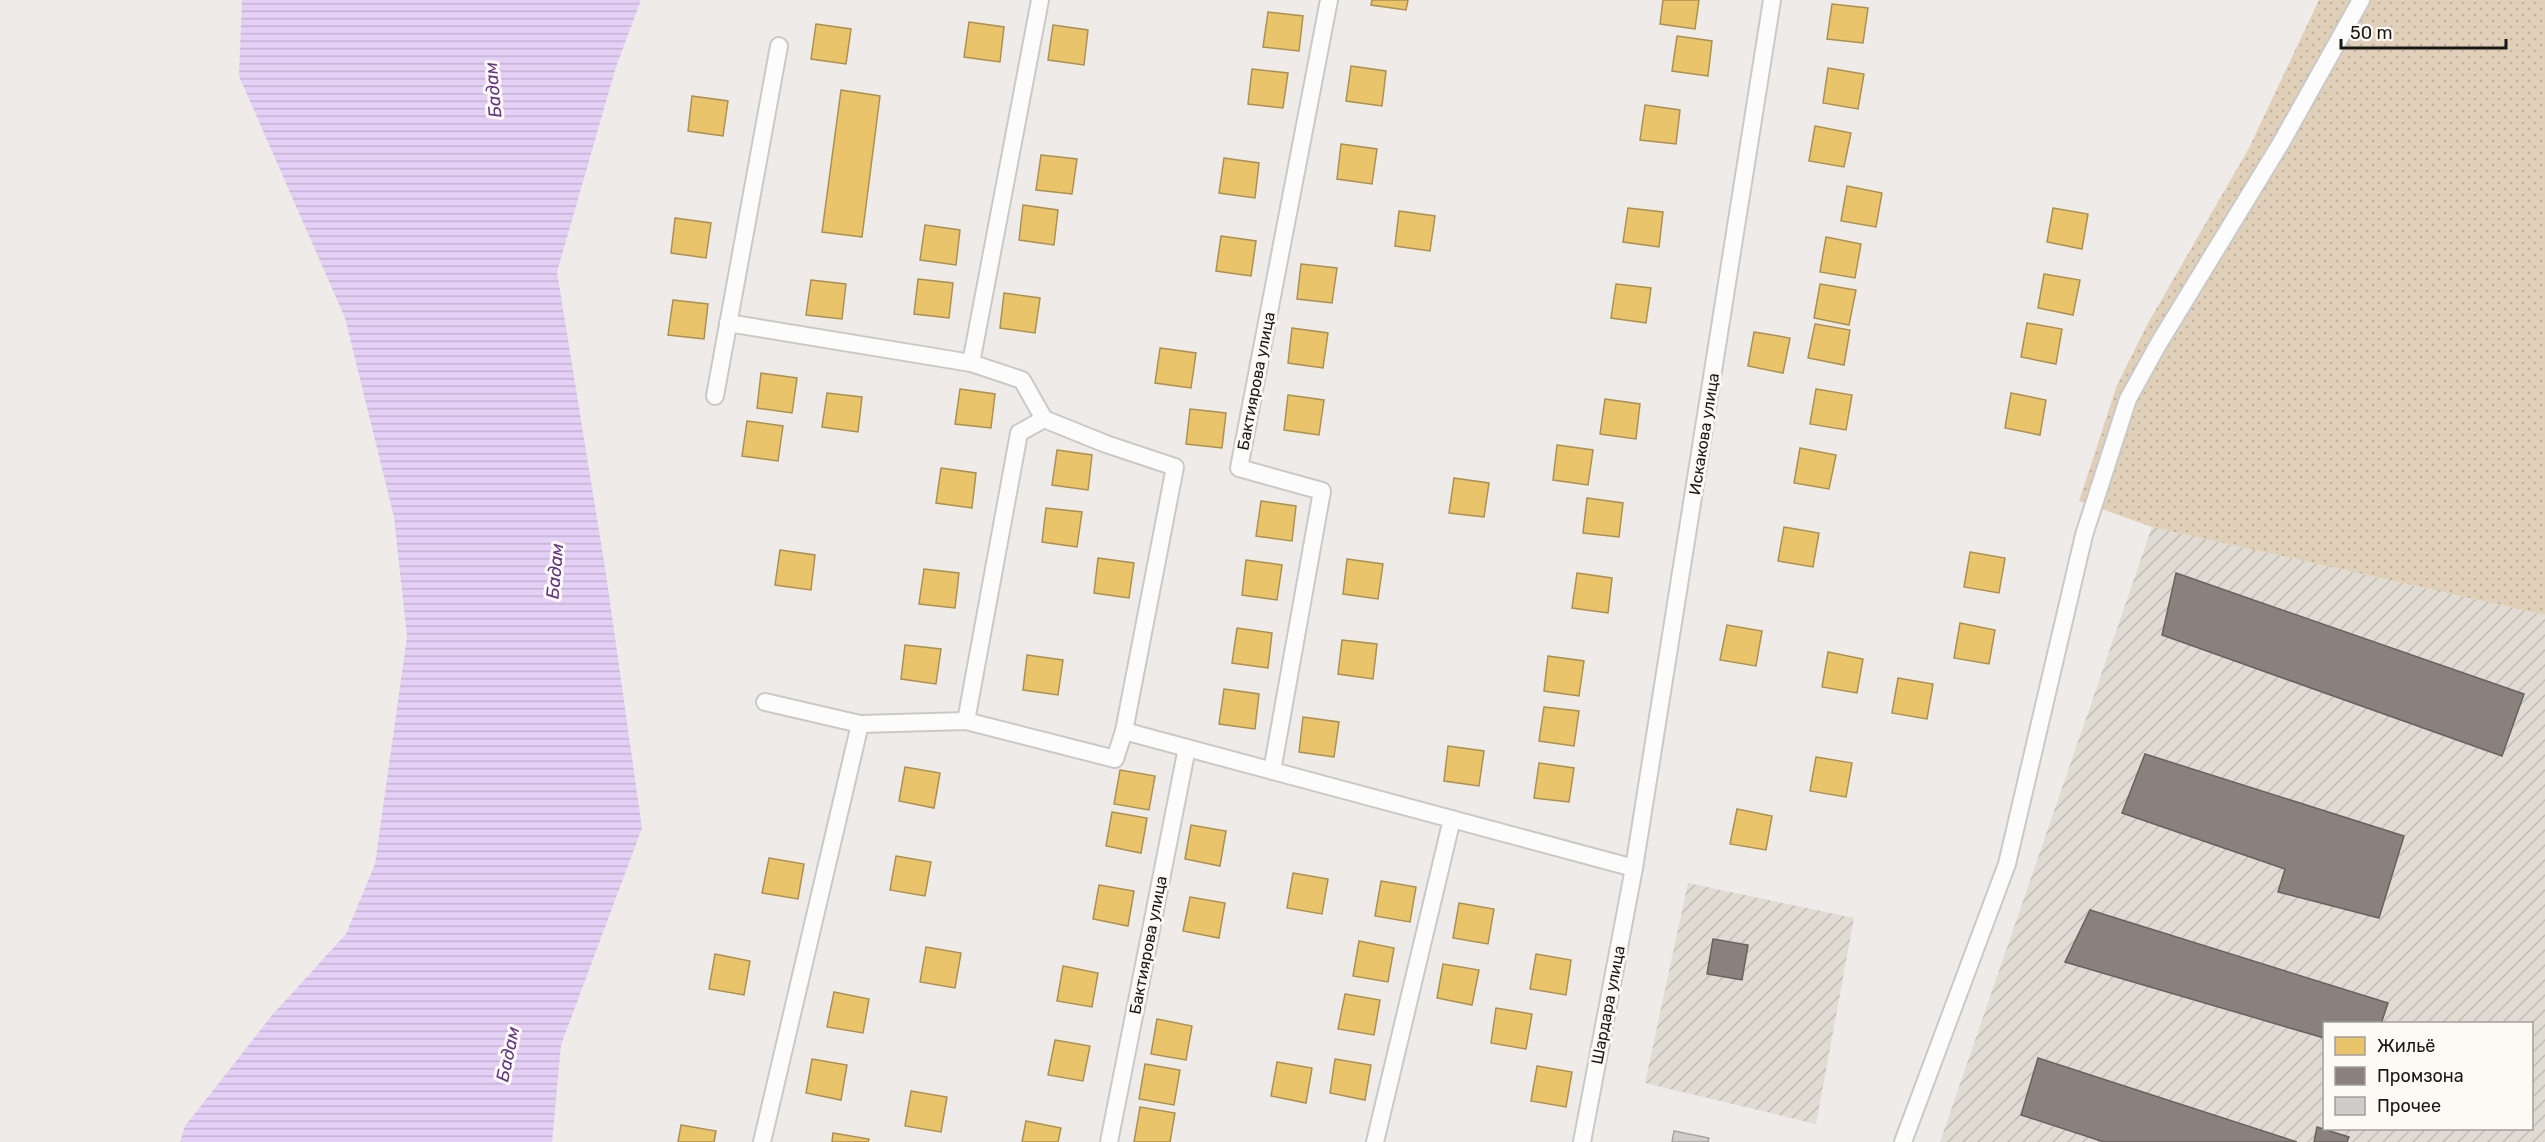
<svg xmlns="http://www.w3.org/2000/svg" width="2545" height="1142" viewBox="0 0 2545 1142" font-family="Rubik,sans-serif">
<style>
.industrial{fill:url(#industrial-furrows);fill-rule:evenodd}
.grass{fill:url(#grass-dots)}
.water{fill:url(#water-rules)}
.homes{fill:#e9c46a;stroke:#ab9051;stroke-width:1.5}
.industry{fill:#8a817c;stroke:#68625d;stroke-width:1.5}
.building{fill:#cfcdca;stroke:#a5a4a2;stroke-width:1.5}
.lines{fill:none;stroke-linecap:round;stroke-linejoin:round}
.minor-casing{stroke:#cbc9c6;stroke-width:20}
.minor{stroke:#fcfcfc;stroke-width:16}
.labels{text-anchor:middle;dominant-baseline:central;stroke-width:6;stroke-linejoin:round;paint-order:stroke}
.street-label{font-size:16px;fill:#191816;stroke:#fdf9f4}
.water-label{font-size:18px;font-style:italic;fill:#613582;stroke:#fdf9f4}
</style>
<defs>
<pattern id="industrial-furrows" width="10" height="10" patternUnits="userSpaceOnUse" patternTransform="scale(1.5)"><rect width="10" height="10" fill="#e0dbd3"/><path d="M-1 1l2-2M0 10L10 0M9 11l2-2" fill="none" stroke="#c0bbb4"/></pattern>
<pattern id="grass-dots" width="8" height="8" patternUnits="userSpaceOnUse" patternTransform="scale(1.5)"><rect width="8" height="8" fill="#e1d0b9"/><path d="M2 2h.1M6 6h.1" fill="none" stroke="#c0b29e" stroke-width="1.8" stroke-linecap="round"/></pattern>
<pattern id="water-rules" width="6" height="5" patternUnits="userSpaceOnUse" patternTransform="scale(1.5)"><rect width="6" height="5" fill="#e4d0f5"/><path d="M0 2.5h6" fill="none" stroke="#c3b2d1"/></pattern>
</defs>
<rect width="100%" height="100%" fill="#eeebe8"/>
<g class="industrial">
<path d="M 2152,527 L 2545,615 L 2545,1142 L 1940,1142 ZM 2324,1024 L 2532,1024 L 2532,1128 L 2324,1128 Z"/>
<path d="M 1688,883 L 1854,918 L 1816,1124 L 1645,1083 Z"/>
</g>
<path class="grass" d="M 2319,0 L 2545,0 L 2545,615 L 2152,527 L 2079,501 L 2117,385 L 2147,325 L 2249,148 Z"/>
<path class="water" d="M 242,0 L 641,0 L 616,67 L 557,272 L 606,574 L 642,828 L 561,1045 L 552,1142 L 180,1142 L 185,1126 L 273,1014 L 346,934 L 375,864 L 407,637 L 394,517 L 345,318 L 239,76 Z"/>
<g class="homes">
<path d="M 1372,0 L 1408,0 L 1406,10 L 1371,5 Z"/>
<path d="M 1663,0 L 1699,0 L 1695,29 L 1660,24 Z"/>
<path d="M 1832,4 L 1868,8 L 1863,43 L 1827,39 Z"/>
<path d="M 1268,12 L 1303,16 L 1299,51 L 1263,47 Z"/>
<path d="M 969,22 L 1004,27 L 1000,62 L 964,57 Z"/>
<path d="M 816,24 L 851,29 L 846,64 L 811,59 Z"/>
<path d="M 1053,25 L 1088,30 L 1084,65 L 1048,60 Z"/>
<path d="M 1677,36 L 1712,41 L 1708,76 L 1672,71 Z"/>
<path d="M 1351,66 L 1386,71 L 1382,106 L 1346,101 Z"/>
<path d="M 1828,68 L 1864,74 L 1858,109 L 1823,103 Z"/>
<path d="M 1252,69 L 1288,73 L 1283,108 L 1248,104 Z"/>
<path d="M 841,90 L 880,96 L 862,237 L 822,232 Z"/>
<path d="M 692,96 L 728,101 L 723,136 L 688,131 Z"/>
<path d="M 1645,105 L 1680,110 L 1676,144 L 1640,140 Z"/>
<path d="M 1815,126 L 1851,133 L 1844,167 L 1809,161 Z"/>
<path d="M 1341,144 L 1377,149 L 1372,184 L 1337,179 Z"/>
<path d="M 1041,155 L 1077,159 L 1072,194 L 1036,190 Z"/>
<path d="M 1224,158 L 1259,163 L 1255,198 L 1219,193 Z"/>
<path d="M 1847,186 L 1882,193 L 1876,227 L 1841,221 Z"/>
<path d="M 1023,205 L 1058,210 L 1054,245 L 1019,240 Z"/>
<path d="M 1628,208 L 1663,212 L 1659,247 L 1623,242 Z"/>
<path d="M 2053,208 L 2088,214 L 2082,249 L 2047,242 Z"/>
<path d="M 1399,211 L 1435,216 L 1430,251 L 1395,246 Z"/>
<path d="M 675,218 L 711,223 L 706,258 L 671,253 Z"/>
<path d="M 925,225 L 960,230 L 956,265 L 920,260 Z"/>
<path d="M 1221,236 L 1256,241 L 1251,276 L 1216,271 Z"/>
<path d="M 1826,237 L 1861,244 L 1855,278 L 1820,272 Z"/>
<path d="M 1301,264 L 1337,268 L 1332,303 L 1297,299 Z"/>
<path d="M 2044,274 L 2080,280 L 2073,315 L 2038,308 Z"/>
<path d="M 918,279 L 953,283 L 949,318 L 914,314 Z"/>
<path d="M 811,280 L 846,284 L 842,319 L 806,315 Z"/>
<path d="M 1616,284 L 1651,288 L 1646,323 L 1611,318 Z"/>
<path d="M 1820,284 L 1856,290 L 1849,325 L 1814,318 Z"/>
<path d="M 1004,293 L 1040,298 L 1035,333 L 1000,328 Z"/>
<path d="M 673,300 L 708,304 L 704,339 L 668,335 Z"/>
<path d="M 2027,323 L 2062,329 L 2056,364 L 2021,357 Z"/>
<path d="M 1815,324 L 1850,330 L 1844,365 L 1808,358 Z"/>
<path d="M 1292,328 L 1328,333 L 1323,368 L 1288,363 Z"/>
<path d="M 1754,332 L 1790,338 L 1783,373 L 1748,366 Z"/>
<path d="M 1160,348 L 1196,353 L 1191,388 L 1155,383 Z"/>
<path d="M 761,373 L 797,378 L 792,413 L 757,408 Z"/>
<path d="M 960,389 L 995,394 L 991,428 L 955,424 Z"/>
<path d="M 1816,389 L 1852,395 L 1846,430 L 1810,424 Z"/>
<path d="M 827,393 L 862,397 L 858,432 L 822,427 Z"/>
<path d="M 2011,393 L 2046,400 L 2040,435 L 2005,428 Z"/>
<path d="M 1288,395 L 1324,400 L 1319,435 L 1284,430 Z"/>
<path d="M 1605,399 L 1640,404 L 1636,439 L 1600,434 Z"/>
<path d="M 1190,409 L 1226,413 L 1222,448 L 1186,444 Z"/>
<path d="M 747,421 L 783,426 L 778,461 L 742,456 Z"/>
<path d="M 1557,445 L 1593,450 L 1588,485 L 1553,480 Z"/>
<path d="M 1800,448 L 1836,455 L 1829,489 L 1794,483 Z"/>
<path d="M 1057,450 L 1092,455 L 1088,490 L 1052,485 Z"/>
<path d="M 941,468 L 976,473 L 972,508 L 936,503 Z"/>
<path d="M 1454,478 L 1489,483 L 1484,517 L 1449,513 Z"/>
<path d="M 1587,498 L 1623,503 L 1619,537 L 1583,533 Z"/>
<path d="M 1261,501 L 1296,506 L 1292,541 L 1256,536 Z"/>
<path d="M 1046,508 L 1082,512 L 1077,547 L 1042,542 Z"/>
<path d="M 1784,527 L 1819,533 L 1813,567 L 1778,561 Z"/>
<path d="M 780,550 L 815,555 L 811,590 L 775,585 Z"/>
<path d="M 1970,552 L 2005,558 L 1999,593 L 1964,587 Z"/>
<path d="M 1098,558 L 1134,563 L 1129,598 L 1094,593 Z"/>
<path d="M 1347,559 L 1383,564 L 1378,599 L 1343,594 Z"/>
<path d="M 1246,560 L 1282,565 L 1277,600 L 1242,595 Z"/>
<path d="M 924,569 L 959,573 L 955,608 L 919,604 Z"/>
<path d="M 1577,573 L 1612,578 L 1608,613 L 1572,608 Z"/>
<path d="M 1960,623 L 1995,630 L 1989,664 L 1954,658 Z"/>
<path d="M 1727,625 L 1762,631 L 1756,666 L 1720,660 Z"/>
<path d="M 1237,628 L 1272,633 L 1268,668 L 1232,663 Z"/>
<path d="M 1342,640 L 1377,644 L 1373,679 L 1338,674 Z"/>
<path d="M 905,645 L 941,649 L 936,684 L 901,679 Z"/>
<path d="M 1828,652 L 1863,659 L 1857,693 L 1822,687 Z"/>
<path d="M 1027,655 L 1063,660 L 1058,695 L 1023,690 Z"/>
<path d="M 1548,656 L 1584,661 L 1579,696 L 1544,691 Z"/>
<path d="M 1898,678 L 1933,684 L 1927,719 L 1892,713 Z"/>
<path d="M 1224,689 L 1259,694 L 1255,729 L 1219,724 Z"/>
<path d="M 1544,707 L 1579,711 L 1574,746 L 1539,741 Z"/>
<path d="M 1303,717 L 1339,722 L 1334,757 L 1299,752 Z"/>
<path d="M 1448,746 L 1484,751 L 1479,786 L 1444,781 Z"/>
<path d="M 1816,757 L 1852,763 L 1846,797 L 1810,791 Z"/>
<path d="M 1539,763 L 1574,768 L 1569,802 L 1534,798 Z"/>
<path d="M 905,767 L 940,773 L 934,808 L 899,801 Z"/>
<path d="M 1120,770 L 1155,776 L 1149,810 L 1114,804 Z"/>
<path d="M 1737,809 L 1772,816 L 1766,850 L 1730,844 Z"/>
<path d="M 1112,812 L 1147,818 L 1141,853 L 1106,846 Z"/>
<path d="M 1191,825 L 1226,831 L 1220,866 L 1185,859 Z"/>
<path d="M 896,856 L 931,862 L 925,896 L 890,890 Z"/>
<path d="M 769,858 L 804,864 L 798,899 L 762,893 Z"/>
<path d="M 1293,873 L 1328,879 L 1322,914 L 1287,908 Z"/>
<path d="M 1381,881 L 1416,887 L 1410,922 L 1375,916 Z"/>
<path d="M 1099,885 L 1134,891 L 1128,926 L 1093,919 Z"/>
<path d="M 1190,897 L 1225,903 L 1219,938 L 1183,931 Z"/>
<path d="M 1459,903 L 1494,909 L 1488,944 L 1453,938 Z"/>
<path d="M 1359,941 L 1394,948 L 1388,982 L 1353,976 Z"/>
<path d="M 926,947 L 961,953 L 955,988 L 920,982 Z"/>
<path d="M 715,954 L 750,961 L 744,995 L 709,989 Z"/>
<path d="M 1536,954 L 1571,960 L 1566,995 L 1530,989 Z"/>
<path d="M 1443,964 L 1479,970 L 1472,1005 L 1437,998 Z"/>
<path d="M 1063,966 L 1098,973 L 1092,1007 L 1057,1001 Z"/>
<path d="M 834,992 L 869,999 L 863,1033 L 827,1027 Z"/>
<path d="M 1345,994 L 1380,1000 L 1374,1035 L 1338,1029 Z"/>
<path d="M 1496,1008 L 1532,1014 L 1526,1049 L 1491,1043 Z"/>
<path d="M 1157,1019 L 1192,1026 L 1186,1060 L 1151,1054 Z"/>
<path d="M 1055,1040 L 1090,1046 L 1083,1081 L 1048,1075 Z"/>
<path d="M 812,1059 L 847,1065 L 841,1100 L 806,1093 Z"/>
<path d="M 1335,1059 L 1371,1065 L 1365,1100 L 1330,1093 Z"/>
<path d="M 1277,1062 L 1312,1068 L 1306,1103 L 1271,1096 Z"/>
<path d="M 1145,1064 L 1180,1070 L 1174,1105 L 1139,1099 Z"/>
<path d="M 1537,1066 L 1572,1072 L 1566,1107 L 1531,1101 Z"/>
<path d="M 911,1091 L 947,1097 L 941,1132 L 905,1126 Z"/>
<path d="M 1140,1107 L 1175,1113 L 1170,1142 L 1134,1142 Z"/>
<path d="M 1026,1121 L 1061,1128 L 1058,1142 L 1022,1142 Z"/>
<path d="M 681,1125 L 716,1131 L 714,1142 L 678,1142 Z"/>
<path d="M 833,1133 L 869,1139 L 868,1142 L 832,1142 Z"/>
</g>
<g class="industry">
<path d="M 2176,573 L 2524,694 L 2502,756 L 2162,635 Z"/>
<path d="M 2145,754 L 2404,836 L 2379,918 L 2278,892 L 2285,869 L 2122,813 Z"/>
<path d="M 2090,910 L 2388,1003 L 2381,1024 L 2324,1024 L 2324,1038 L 2065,962 Z"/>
<path d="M 1713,939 L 1748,945 L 1742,980 L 1707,974 Z"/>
<path d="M 2038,1058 L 2297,1142 L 2104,1142 L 2021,1115 Z"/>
<path d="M 2317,1127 L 2349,1137 L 2347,1142 L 2314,1142 Z"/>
</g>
<path class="building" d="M 1674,1131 L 1709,1138 L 1708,1142 L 1672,1142 Z"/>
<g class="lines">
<g class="minor-casing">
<g id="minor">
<path d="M 728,323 L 971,363 L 1022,380 L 1044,419 L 1106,444 L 1175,467 L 1124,731"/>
<path d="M 971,363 L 1040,0"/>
<path d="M 715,396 L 779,46"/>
<path d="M 765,702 L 860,724 L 966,721 L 1115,759 L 1124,731 L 1634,868"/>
<path d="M 966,721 L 1019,433 L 1044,419"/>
<path d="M 1272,771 L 1322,491 L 1239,468 L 1329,0"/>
<path d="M 762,1142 L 860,724"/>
<path d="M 1109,1142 L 1187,748"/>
<path d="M 1375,1142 L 1452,819"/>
<path d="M 1582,1142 L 1634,868 L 1772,0"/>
<path d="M 1903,1142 L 2007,864 L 2084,535 L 2128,399 L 2159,343 L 2281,143 L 2361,0"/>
</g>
</g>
<use href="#minor" class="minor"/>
</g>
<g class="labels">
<g class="street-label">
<text transform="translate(1256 381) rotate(-79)">Бактиярова улица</text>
<text transform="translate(1704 434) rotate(-81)">Искакова улица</text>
<text transform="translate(1148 945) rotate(-79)">Бактиярова улица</text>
<text transform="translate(1608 1005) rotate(-79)">Шардара улица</text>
</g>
<g class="water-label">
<text transform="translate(493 90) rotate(-95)">Бадам</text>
<text transform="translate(555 571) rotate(-85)">Бадам</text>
<text transform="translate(508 1054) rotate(-78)">Бадам</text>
</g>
</g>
<rect x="2323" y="1022" width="210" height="108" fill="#fdf9f4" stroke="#a29f9b" stroke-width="1.5"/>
<rect x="2335" y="1037" width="30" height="18" fill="#e9c46a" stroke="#a29f9b" stroke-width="1.5"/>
<text x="2377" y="1052" font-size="18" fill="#191816">Жильё</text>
<rect x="2335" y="1067" width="30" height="18" fill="#8a817c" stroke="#a29f9b" stroke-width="1.5"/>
<text x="2377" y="1082" font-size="18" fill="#191816">Промзона</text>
<rect x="2335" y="1097" width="30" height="18" fill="#cfcdca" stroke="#a29f9b" stroke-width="1.5"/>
<text x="2377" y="1112" font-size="18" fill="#191816">Прочее</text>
<path d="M2341 39v9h165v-9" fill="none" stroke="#191816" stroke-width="3"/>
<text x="2350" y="39" font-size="18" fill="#191816" stroke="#fdf9f4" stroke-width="4.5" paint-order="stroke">50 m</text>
</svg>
